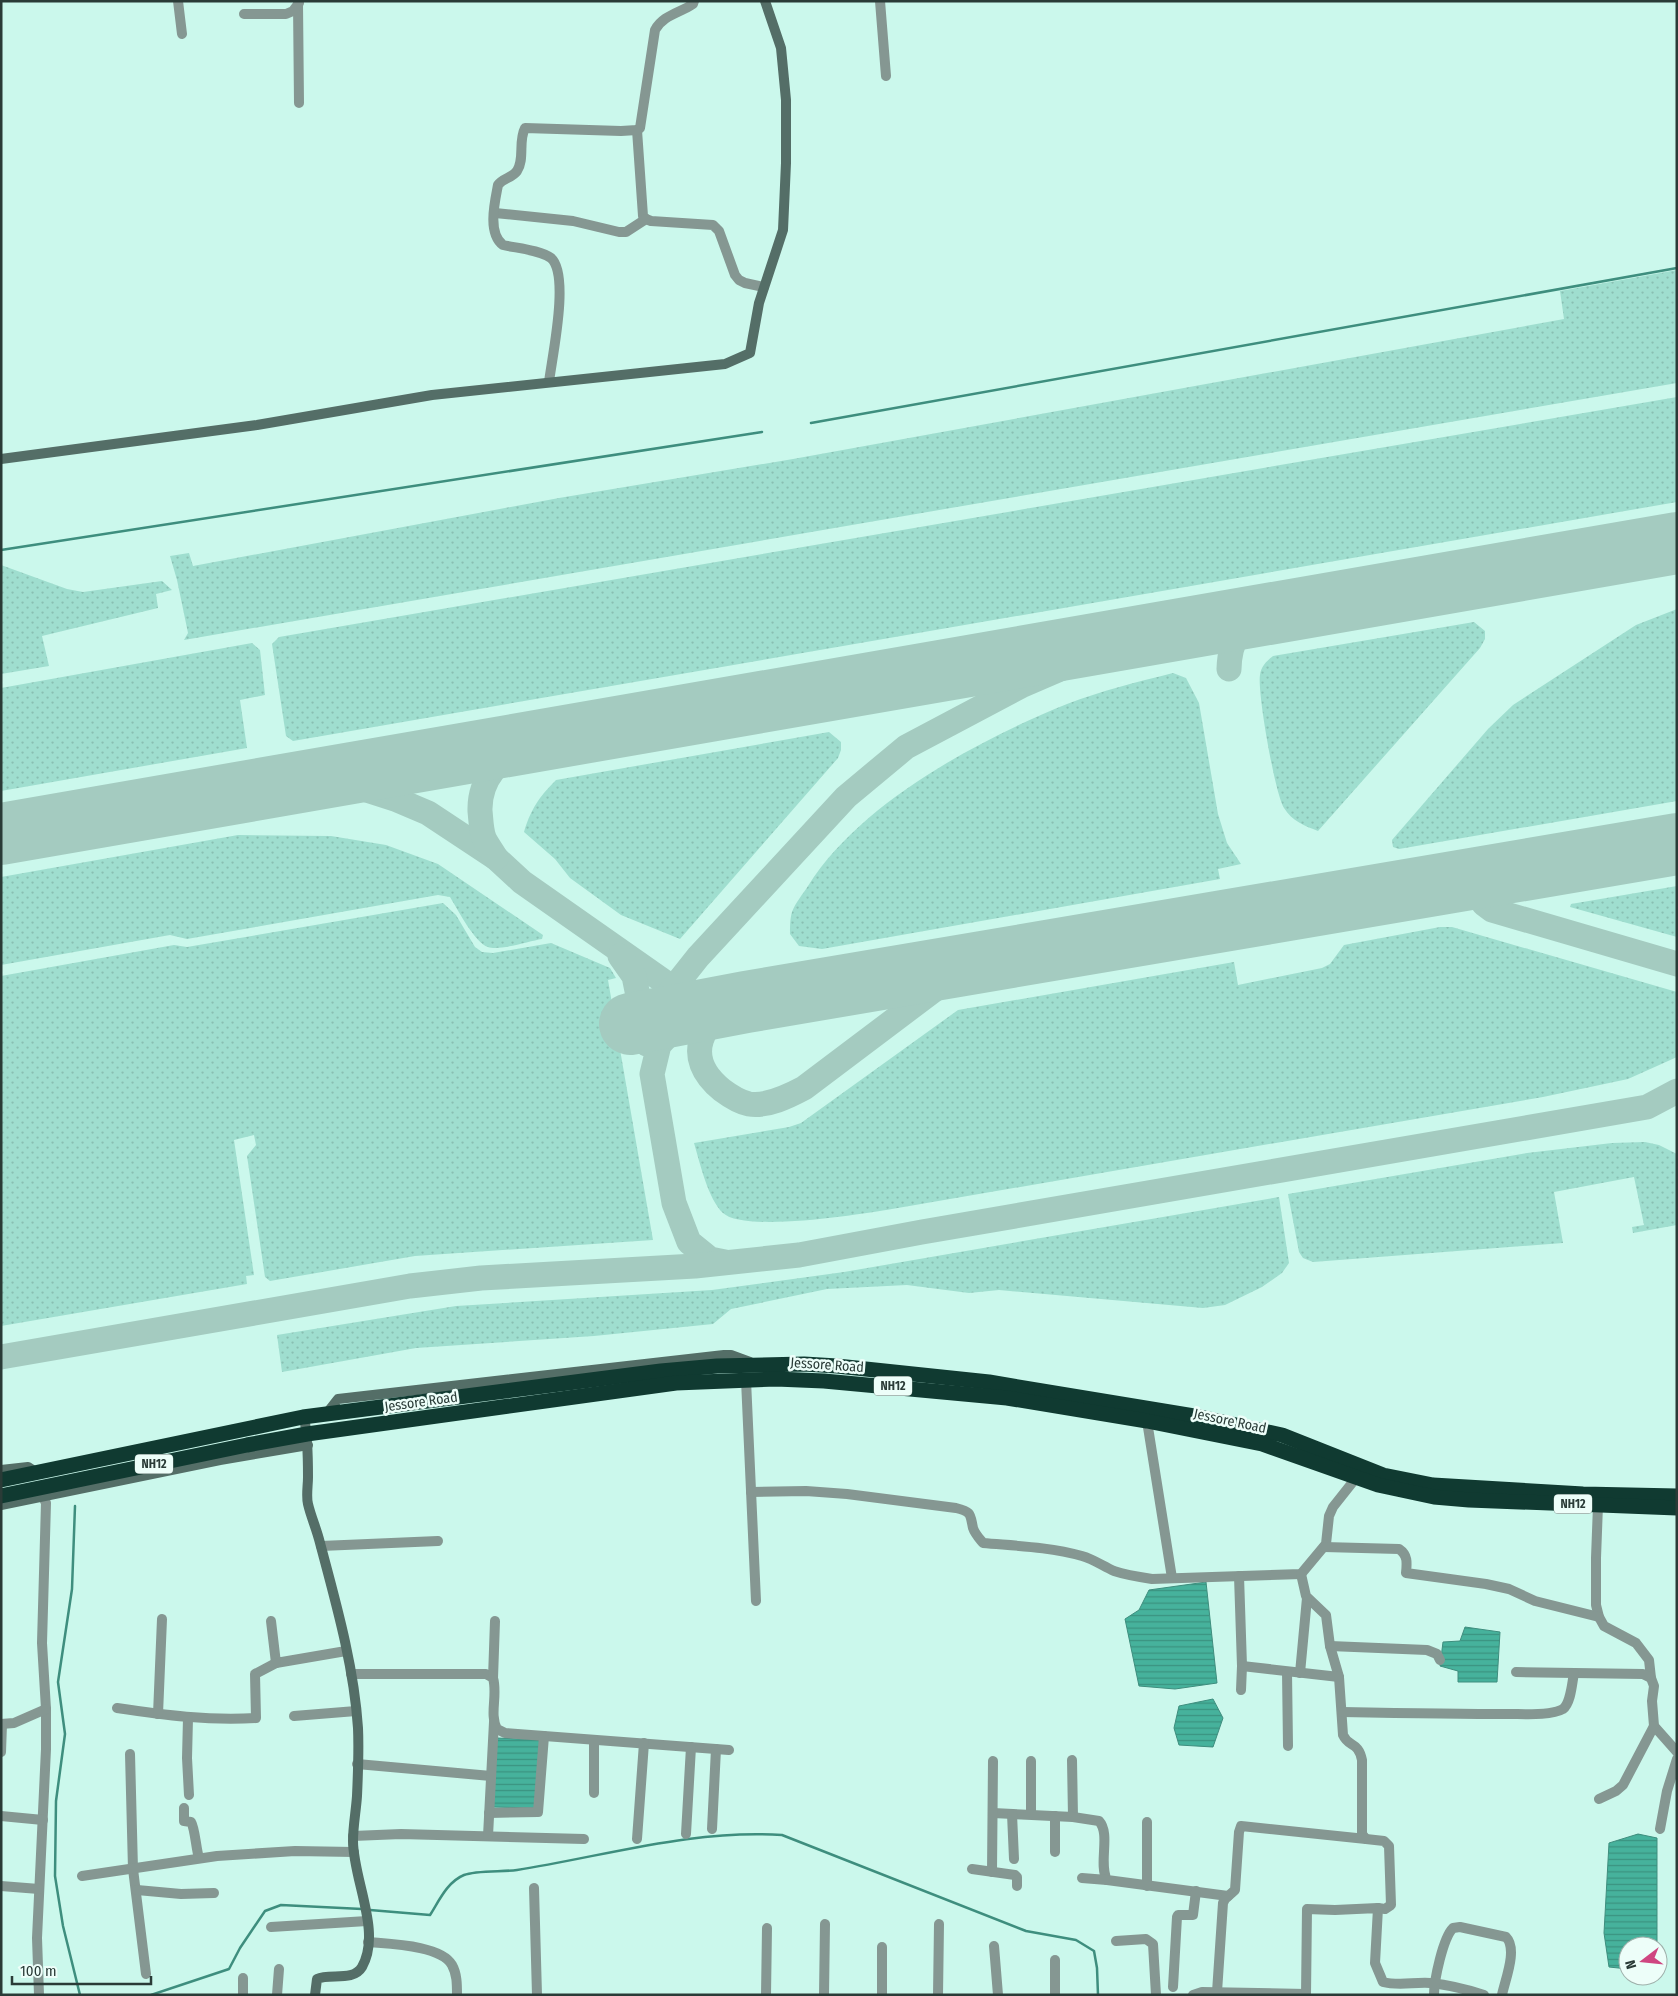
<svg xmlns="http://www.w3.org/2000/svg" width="1678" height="1996" viewBox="0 0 1678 1996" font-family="'Fira Sans Condensed',sans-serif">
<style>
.grass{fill:url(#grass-dots)}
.water{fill:url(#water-rules);stroke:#3e8e7e}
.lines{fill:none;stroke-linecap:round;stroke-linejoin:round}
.stream{stroke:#3e8e7e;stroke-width:2.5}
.taxiway{stroke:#a4cbc0;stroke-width:25}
.runway{stroke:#a4cbc0;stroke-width:62}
.street{stroke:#859792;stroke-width:10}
.secondary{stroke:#546e67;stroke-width:10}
.highway{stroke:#103a31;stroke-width:15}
.labels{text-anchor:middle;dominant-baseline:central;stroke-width:5;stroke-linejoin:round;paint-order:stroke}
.shield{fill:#edfef9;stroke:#647671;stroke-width:1}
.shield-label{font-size:12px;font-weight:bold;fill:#2a3b37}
.street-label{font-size:14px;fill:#2a3b37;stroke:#edfef9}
</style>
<defs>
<pattern id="grass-dots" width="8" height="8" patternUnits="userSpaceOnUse" patternTransform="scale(1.25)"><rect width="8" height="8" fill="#9fdecf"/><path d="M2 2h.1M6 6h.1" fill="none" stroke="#89bfb2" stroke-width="1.8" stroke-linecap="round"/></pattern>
<pattern id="water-rules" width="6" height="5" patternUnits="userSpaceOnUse" patternTransform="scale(1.25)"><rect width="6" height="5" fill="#46b29c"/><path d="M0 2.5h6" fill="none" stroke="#3b9280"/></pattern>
</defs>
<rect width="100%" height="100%" fill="#cbf8ec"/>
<g class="grass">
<path d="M 1677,270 L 1677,383 L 184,640 L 188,633 L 177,580 L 170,556 L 189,553 L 193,566 L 559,498 L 793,459 L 1564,319 L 1560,291 Z"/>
<path d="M 1677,397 L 1677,502 L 293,741 L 286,736 L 272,644 L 279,637 Z"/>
<path d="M 1,565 L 67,589 L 83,592 L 162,581 L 172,590 L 156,594 L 158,608 L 42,636 L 49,666 L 1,674 Z"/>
<path d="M 1677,609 L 1677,801 L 1399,849 L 1393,847 L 1392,840 L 1488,729 L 1513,705 L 1636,625 Z"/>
<path d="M 1474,622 L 1485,631 L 1485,639 L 1480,648 L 1318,831 C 1305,826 1292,821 1284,808 C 1275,794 1257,691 1260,675 C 1261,666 1267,661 1273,656 Z"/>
<path d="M 252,643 L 260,650 L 265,695 L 240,700 L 247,748 L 1,791 L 1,688 Z"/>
<path d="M 1173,673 L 1186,678 L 1199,703 L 1218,814 L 1227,843 L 1241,864 L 1218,869 L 1220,879 L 822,949 L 799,946 L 790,934 C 790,928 790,918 792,912 C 795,903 803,894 808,886 C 860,803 978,740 1067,704 C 1101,691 1137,682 1173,673 Z"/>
<path d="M 829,732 L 841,742 L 841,750 L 838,758 L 680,939 L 621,915 L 570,878 L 555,859 L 524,832 C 531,809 539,797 556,780 Z"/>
<path d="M 238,835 L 331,836 L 386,845 L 438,864 L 543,935 L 542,939 C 529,941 500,951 488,947 C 475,943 458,910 450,897 L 438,895 L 187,939 L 170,935 L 1,965 L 1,877 Z"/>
<path d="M 1677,886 L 1677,937 L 1570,907 L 1571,904 Z"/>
<path d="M 443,903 L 456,915 L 475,947 L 482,952 L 493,953 L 551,943 L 610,968 L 616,978 L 608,980 L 653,1240 L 415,1256 L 270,1281 L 265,1277 L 247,1156 L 256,1145 L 254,1135 L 234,1140 L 254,1275 L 246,1276 L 247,1284 L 1,1326 L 1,976 L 174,945 L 187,947 Z"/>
<path d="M 1440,927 L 1452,927 L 1677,992 L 1677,1057 L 1628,1079 L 1543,1097 L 892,1209 C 862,1214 744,1233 723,1213 C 708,1199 700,1163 694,1143 L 789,1127 L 801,1123 L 958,1010 L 1234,962 L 1238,985 L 1322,968 L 1330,964 L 1344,945 Z"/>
<path d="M 1645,1142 L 1659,1145 L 1677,1154 L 1677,1225 L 1633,1233 L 1632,1227 L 1644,1225 L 1634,1177 L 1554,1192 L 1563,1243 L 1313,1262 L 1303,1258 L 1299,1252 L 1288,1194 L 1527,1153 L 1612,1143 Z"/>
<path d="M 1279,1197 L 1289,1263 L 1282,1273 L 1262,1287 L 1225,1305 L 1203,1308 L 999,1290 L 969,1293 L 907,1285 L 827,1289 L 731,1309 L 713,1324 L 594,1336 L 416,1348 L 282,1372 L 277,1335 L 456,1306 L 712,1290 L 844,1272 Z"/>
</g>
<g class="water">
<path d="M 1206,1582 L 1217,1683 L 1175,1689 L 1139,1686 L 1125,1619 L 1139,1610 L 1149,1590 Z"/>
<path d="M 1465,1627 L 1500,1632 L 1497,1682 L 1458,1682 L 1458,1671 L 1440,1666 L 1443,1642 L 1460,1641 Z"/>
<path d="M 1213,1699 L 1223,1718 L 1213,1747 L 1179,1745 L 1174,1728 L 1179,1706 Z"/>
<path d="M 497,1738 L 541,1740 L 537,1808 L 492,1807 Z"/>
<path d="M 1638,1834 L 1657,1838 L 1657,1946 L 1628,1946 L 1628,1969 L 1609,1967 L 1604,1933 L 1609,1843 Z"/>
</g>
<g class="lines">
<g class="stream">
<path d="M 811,423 L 1677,268"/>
<path d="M 1,550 L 762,432"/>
<path d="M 75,1506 L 72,1589 L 58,1682 L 65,1734 L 56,1801 L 55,1876 L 63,1926 L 80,1995"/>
<path d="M 370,1910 L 430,1915 C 439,1901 447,1882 464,1875 C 476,1870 503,1872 517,1870 C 605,1856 693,1829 782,1835 L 1026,1931 L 1076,1940 L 1094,1951 L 1097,1968 L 1098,1995"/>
<path d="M 151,1995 L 229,1969 L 240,1948 L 265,1911 L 281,1905 L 362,1909"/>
</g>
<g class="taxiway">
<path d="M 1229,669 C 1230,637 1240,628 1268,614"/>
<path d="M 300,782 L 340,783 L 364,789 L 395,799 L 428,813 L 496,858 L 522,882 L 676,990 C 701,1001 720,1003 746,1002"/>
<path d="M 496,858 C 493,852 487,845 484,838 C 481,830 481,820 480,811 C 479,778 501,757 528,742"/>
<path d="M 1526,870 C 1502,877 1485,875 1484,904 L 1492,910 L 1677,964"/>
<path d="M 620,956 L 634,976 L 646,1035"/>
<path d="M 744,1003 C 701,1018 681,1057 722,1090 C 730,1096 739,1102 749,1104 C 767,1107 789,1096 804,1088 L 938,987 L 967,968 L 1013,957"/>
<path d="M 647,1044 L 652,1015 L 698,957 L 846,797 L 906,747 L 1023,685 L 1088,657 L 1162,632"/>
<path d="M 725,1262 L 710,1259 L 689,1242 L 674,1203 L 652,1074 L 659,1045 L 681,1021 L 726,1006"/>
<path d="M 1,1357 L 410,1286 L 481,1278 L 695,1266 L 799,1255 L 922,1232 L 1647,1107 L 1677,1091"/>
</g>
<g class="runway">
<path d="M 1,834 L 1677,543"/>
<path d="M 630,1024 L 746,1002 L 1677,844"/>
</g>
<g class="street">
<path d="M 178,1 L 182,34"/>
<path d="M 880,1 L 886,76"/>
<path d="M 298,4 L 299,103"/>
<path d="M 244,14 L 286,14 L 293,11 L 299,3"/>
<path d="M 637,130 L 643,216 L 646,219 L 651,221 L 713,225 L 719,231 L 735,275 L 739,280 L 745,283 L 764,287"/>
<path d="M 495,213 L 573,221 L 619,232 L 626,232 L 646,219"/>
<path d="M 549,382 C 552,357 570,275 551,258 C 541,250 515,248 503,245 C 487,233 495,201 498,185 C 503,178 512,178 517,171 C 525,159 518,141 525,128 L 621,131 L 637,130 L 640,128 L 655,30 C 663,15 680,13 693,4 L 694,1"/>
<path d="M 746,1380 L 756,1601"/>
<path d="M 1147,1421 L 1172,1578"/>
<path d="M 39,1489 L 46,1503 L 42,1643 L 46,1709 L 46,1749 L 37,1938 L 39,1995"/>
<path d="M 751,1492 L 806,1491 L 847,1494 L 956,1508 C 972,1512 970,1514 973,1528 C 975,1534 979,1538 983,1543 C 1017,1546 1050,1547 1082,1556 C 1093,1559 1103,1566 1114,1571 C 1126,1575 1139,1577 1152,1579 L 1301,1574 L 1326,1544 L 1329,1516 L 1333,1507 L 1356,1478"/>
<path d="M 1598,1505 L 1596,1558 L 1596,1605 L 1599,1617 L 1604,1626 L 1636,1643 L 1649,1660 L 1651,1678 L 1654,1686 L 1652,1701 L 1654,1726 L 1677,1752"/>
<path d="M 321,1546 L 438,1541"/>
<path d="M 1324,1547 L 1399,1549 C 1408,1555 1407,1563 1406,1573 L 1486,1584 L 1509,1589 L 1535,1601 L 1599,1617"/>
<path d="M 1301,1574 L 1306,1596 L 1326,1615 L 1330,1646 L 1339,1677 L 1343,1735 C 1349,1748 1358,1741 1362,1760 L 1362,1834 L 1366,1839 L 1384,1841 L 1389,1846 L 1391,1905 L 1385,1909 L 1378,1908"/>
<path d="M 1239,1576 L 1242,1666 L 1241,1690"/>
<path d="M 271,1621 L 276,1663 L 346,1651"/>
<path d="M 1330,1646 L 1427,1650 L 1437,1654 L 1440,1660"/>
<path d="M 1242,1666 L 1339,1677"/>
<path d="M 1287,1672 L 1288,1746"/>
<path d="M 1516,1672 L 1643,1674 L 1651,1678"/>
<path d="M 1300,1673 L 1307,1598"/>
<path d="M 351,1674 L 486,1674 L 493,1678 C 498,1695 489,1714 497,1729 L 505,1733 L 729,1750"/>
<path d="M 493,1678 L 495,1621"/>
<path d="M 117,1708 C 164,1715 209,1721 256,1718 L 255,1674 L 276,1663"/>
<path d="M 1342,1712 C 1398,1713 1454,1714 1510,1714 C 1523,1714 1551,1716 1563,1709 C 1571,1703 1572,1683 1574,1673"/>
<path d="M 158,1714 L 162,1619"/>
<path d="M 294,1716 L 356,1711"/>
<path d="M 188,1718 L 187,1758 L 189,1795"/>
<path d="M 1,1724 L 14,1723 L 46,1709"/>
<path d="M 594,1740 L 594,1793"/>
<path d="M 1,1752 L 2,1724"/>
<path d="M 130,1754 L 133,1869 L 146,1974"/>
<path d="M 1072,1760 L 1073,1817"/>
<path d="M 1031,1761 L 1031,1814"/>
<path d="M 357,1764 L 491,1776"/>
<path d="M 1599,1799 L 1616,1791 L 1623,1785 L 1654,1726"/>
<path d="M 184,1808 L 184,1821 L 191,1822 C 195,1828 196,1849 199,1858"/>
<path d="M 489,1813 L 538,1812 L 544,1736"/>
<path d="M 993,1813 L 1073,1817 L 1099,1821 C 1111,1834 1098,1864 1107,1880 L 1228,1896"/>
<path d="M 1012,1814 L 1014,1859"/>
<path d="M 1,1816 L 43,1820"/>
<path d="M 712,1829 L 716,1749"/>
<path d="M 1660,1829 L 1667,1791 L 1677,1759"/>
<path d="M 686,1834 L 691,1747"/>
<path d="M 353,1836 L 401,1834 L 584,1839"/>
<path d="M 488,1836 L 494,1722"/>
<path d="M 637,1839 L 644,1743"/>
<path d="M 1055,1852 L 1055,1816"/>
<path d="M 972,1869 L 1015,1875 L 1017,1877 L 1017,1886"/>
<path d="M 992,1872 L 993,1761"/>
<path d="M 82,1876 L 217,1856 L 295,1851 L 354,1852"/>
<path d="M 1082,1878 L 1107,1880"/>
<path d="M 1,1886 L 39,1889"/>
<path d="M 1147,1886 L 1147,1822"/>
<path d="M 534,1888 L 537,1995"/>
<path d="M 137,1890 L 181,1894 L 214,1893"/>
<path d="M 271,1927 L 367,1921"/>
<path d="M 1116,1941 L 1146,1939 L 1153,1944 L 1156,1995"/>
<path d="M 368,1942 C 388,1944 441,1945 452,1965 C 457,1974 457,1984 457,1995"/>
<path d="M 994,1946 L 998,1995"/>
<path d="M 1173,1987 L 1177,1917 L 1178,1915 L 1193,1915 L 1196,1891"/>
<path d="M 1217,1992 L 1223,1903 L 1225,1899 L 1235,1890 L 1239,1832 L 1241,1826 L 1366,1839"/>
<path d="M 243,1995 L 243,1978"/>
<path d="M 277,1995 L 279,1969"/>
<path d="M 766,1995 L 767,1928"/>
<path d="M 824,1995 L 825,1924"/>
<path d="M 882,1995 L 882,1947"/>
<path d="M 938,1995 L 939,1924"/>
<path d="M 1055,1995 L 1055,1960"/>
<path d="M 1193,1995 L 1202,1992 L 1306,1994"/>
<path d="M 1306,1995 L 1307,1909 L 1335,1910 L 1378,1908 L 1375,1963 L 1383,1982 C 1398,1986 1414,1982 1430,1983 C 1449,1985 1466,1989 1484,1995"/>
<path d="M 1434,1995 C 1434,1980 1443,1938 1453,1928 L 1460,1927 L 1506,1937 C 1518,1949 1505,1980 1502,1995"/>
</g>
<g class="secondary">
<path d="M 1,459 L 257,425 L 432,395 L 725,364 L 750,353 L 759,303 L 783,230 L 786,163 L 786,100 L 781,48 L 765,1"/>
<path d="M 327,1413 L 338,1399 L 724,1355 L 731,1355 L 750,1362"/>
<path d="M 304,1417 C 308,1437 308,1457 308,1477 C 308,1486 306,1496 308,1504 C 311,1517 317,1530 320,1543 C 336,1603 354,1666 358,1728 C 359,1750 358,1774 357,1796 C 356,1811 353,1826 353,1841 C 353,1879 382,1932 362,1967 C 353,1982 330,1973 317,1979 L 315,1995"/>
<path d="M 1,1470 L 28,1467 L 37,1473"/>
<path d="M 1,1505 L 220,1460 L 308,1445"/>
</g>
<g class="highway">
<path d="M 1,1480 L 303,1417 L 661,1371 L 717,1366 L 804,1364 L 837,1366 L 989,1382 L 1200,1417 L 1282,1435 L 1383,1475 L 1433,1485 L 1583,1494 L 1677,1496"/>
<path d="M 1,1496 L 247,1445 L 307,1434 L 676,1383 L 776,1379 L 824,1381 L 1007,1398 L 1147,1421 L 1262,1444 L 1378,1485 L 1434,1497 L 1469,1500 L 1677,1508"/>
</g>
</g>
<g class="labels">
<g class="shield">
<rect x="874" y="1376.5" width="38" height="19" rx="4"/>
<rect x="135" y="1454.5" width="38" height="19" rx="4"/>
<rect x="1554" y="1494.5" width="38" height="19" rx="4"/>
</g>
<g class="shield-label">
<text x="893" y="1386">NH12</text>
<text x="154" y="1464">NH12</text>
<text x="1573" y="1504">NH12</text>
</g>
<g class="street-label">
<text transform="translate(827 1365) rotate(4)">Jessore Road</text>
<text transform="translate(421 1402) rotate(-8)">Jessore Road</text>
<text transform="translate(1230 1421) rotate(12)">Jessore Road</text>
</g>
</g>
<rect width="1678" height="1996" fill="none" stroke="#2a3b37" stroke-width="5"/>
<g transform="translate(1643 1961) rotate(254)"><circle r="24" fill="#edfef9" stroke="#9fb0ab"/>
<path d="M0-4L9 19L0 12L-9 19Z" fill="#cf4681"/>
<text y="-8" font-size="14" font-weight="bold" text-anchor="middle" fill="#2a3b37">N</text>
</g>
<path d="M12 1976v8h139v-8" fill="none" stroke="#2a3b37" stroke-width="2.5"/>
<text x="20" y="1976" font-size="15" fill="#2a3b37" stroke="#edfef9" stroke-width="4" paint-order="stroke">100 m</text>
</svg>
